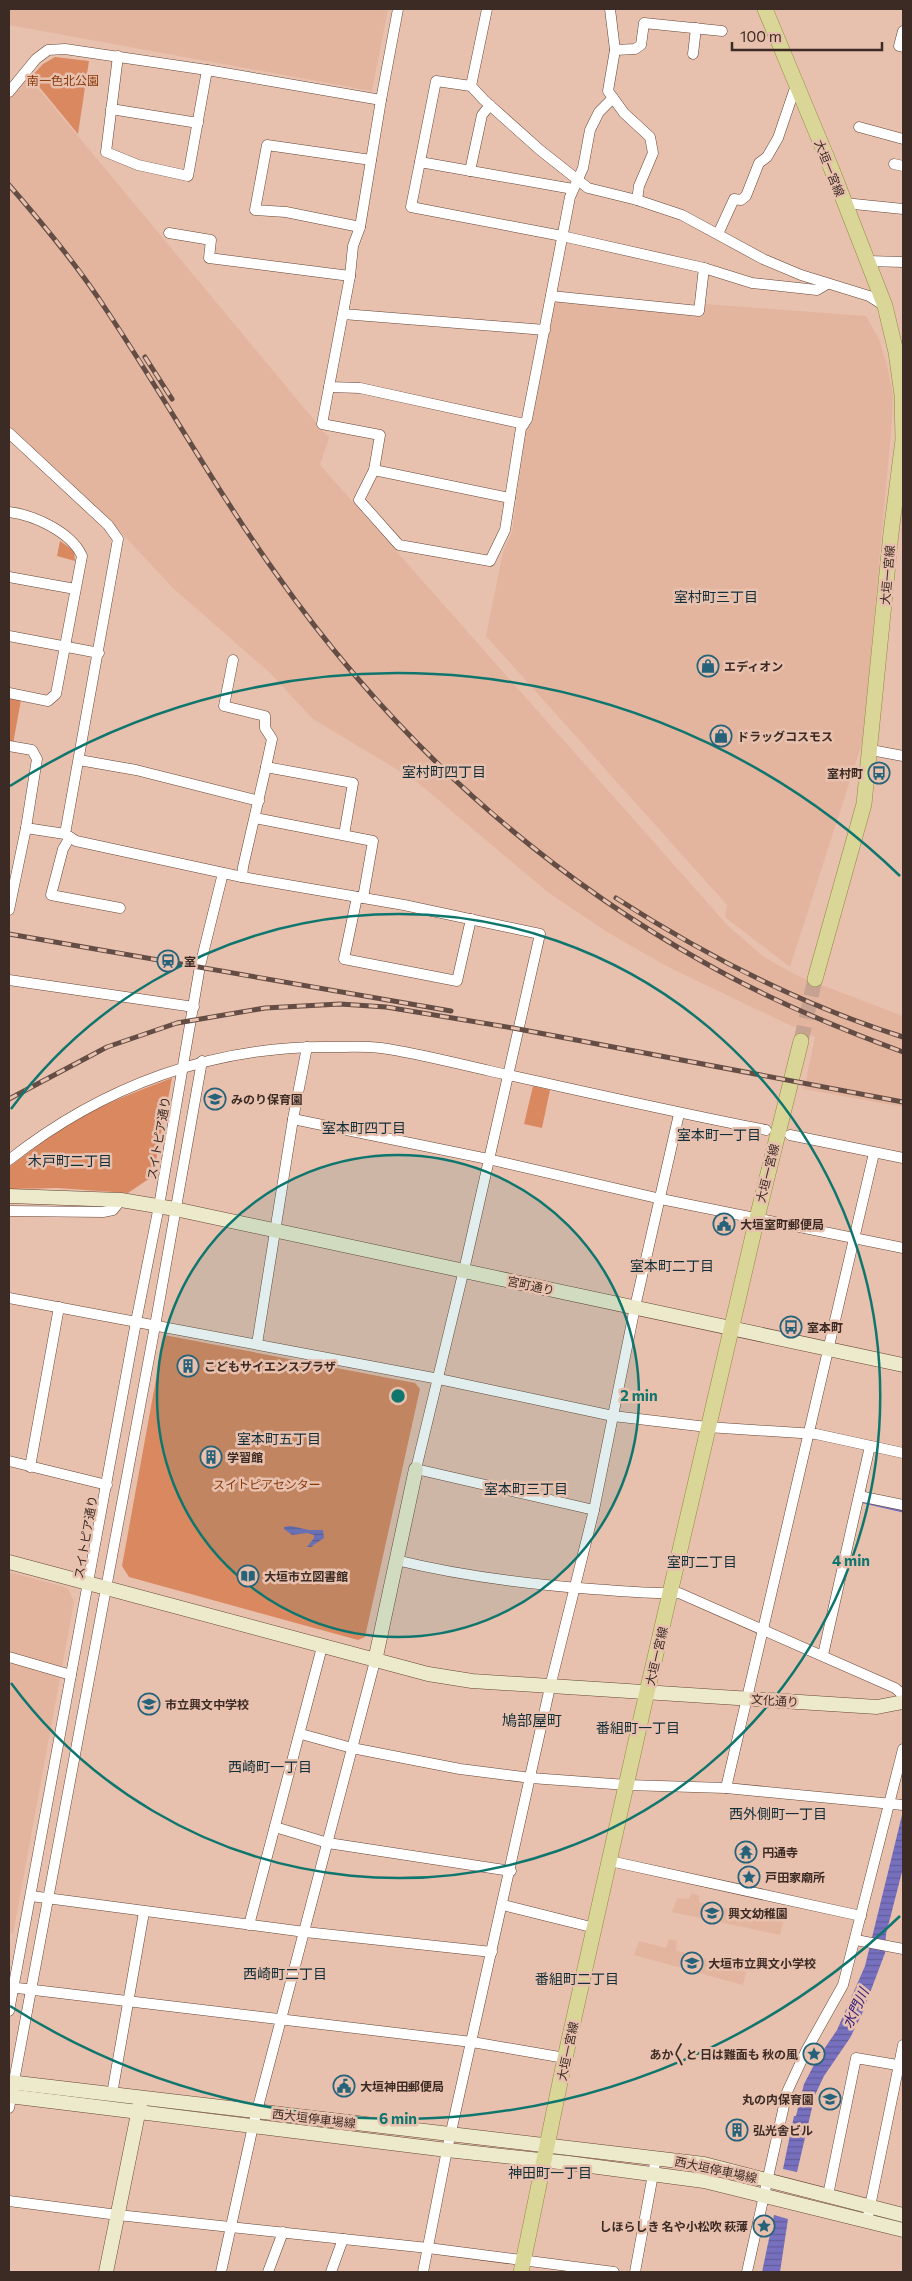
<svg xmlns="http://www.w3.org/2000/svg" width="912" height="2281" viewBox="0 0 912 2281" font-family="Commissioner,'Noto Sans JP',sans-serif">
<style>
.built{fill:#e3b59f}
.park{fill:#da8860}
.water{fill:url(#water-rules)}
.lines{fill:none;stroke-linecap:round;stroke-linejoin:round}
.stream{stroke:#7770bf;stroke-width:3}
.primary-tunnel{stroke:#c5a292;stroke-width:15;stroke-dasharray:15 8;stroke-linecap:butt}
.street-casing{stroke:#664535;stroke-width:11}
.secondary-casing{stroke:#664535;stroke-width:15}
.primary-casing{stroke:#918841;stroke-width:16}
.street{stroke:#fff;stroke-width:10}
.secondary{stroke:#eceacb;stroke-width:14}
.primary{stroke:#d9d697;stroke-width:15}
.rail-casing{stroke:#634d44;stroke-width:5}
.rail{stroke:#e8c0ae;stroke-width:3;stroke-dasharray:9;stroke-linecap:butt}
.ring{fill:none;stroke:#0f766e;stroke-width:2.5}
.labels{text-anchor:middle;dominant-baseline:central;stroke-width:5;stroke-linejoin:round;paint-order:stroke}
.park-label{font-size:12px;fill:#873909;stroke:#e8c0ae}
.street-label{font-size:12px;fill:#3b2b24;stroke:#e8c0ae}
.poi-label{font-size:12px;font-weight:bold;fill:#3b2b24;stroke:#e8c0ae;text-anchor:start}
.neighbourhood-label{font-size:14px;fill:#112e39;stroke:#e8c0ae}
.water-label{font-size:14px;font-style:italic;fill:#321a79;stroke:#e8c0ae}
.quarter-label{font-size:15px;fill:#112e39;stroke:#e8c0ae}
.centre{fill:#0f766e;stroke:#e8c0ae;stroke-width:2.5}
.ring-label{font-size:15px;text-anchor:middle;font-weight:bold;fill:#0f766e;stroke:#e8c0ae;stroke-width:5;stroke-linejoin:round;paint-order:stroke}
</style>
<defs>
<pattern id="water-rules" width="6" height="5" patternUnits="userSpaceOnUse" patternTransform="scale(1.25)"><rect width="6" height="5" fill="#7770bf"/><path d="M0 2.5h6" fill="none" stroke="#635c9b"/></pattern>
</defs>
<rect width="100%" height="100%" fill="#e8c0ae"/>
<g class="built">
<path d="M 9,9 L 388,9 L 372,91 L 9,25 Z"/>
<path d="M 28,76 L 329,438 L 320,465 L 728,926 L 764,957 L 798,976 L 903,1016 L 903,1107 L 804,1089 L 815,1037 L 670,968 L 607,932 L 549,893 L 416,781 L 313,719 L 269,672 L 173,588 L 117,528 L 9,425 L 9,97 Z"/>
<path d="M 555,302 L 704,316 L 705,304 L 866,316 L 879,339 L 887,365 L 893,396 L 892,421 L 863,740 L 790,967 L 725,917 L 727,905 L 486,636 L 503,552 L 512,532 L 526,430 L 530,421 Z"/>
<path d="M 9,1572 L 68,1588 L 74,1602 L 13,1934 L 9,1933 Z"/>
<path d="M 692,1893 L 699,1896 L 699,1902 L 750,1914 L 751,1908 L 772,1912 L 771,1918 L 783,1922 L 780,1935 L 672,1912 L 677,1898 L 689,1899 Z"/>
<path d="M 669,1939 L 677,1941 L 676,1950 L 746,1972 L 743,1985 L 634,1955 L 639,1941 L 666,1948 Z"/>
</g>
<g class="park">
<path d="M 55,57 L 89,61 L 78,134 L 31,77 L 43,64 Z"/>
<path d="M 60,541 L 74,551 L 75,561 L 57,556 Z"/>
<path d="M 9,698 L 21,700 L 13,744 L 9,744 Z"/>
<path d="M 172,1078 L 153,1176 L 128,1193 L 57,1188 L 9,1189 L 9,1167 C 32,1150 55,1132 79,1118 C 108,1102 141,1090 172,1078 Z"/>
<path d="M 533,1086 L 550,1090 L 542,1128 L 524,1124 Z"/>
<path d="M 164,1335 L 415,1383 L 420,1389 L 365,1637 L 358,1640 L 129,1577 L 122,1566 Z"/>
</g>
<g class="water">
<path d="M 291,1526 L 309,1530 L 323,1530 L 324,1538 L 312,1546 L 313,1547 L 307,1547 L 314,1538 L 314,1535 L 307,1533 L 292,1535 L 284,1529 L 284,1527 Z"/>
<path d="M 903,1811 L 903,1868 L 886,1934 L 885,1953 L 862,2014 L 850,2038 L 824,2076 L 815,2095 L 797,2172 L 783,2169 L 794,2116 L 796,2116 L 804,2084 L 816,2061 L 837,2030 L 865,1966 Z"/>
<path d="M 774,2215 L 788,2219 L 780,2272 L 762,2272 Z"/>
</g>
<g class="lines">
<path class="stream" d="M 864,1502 L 903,1511"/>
<path class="primary-tunnel" d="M 801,1041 L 815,979"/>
<g class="street-casing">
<g id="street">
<path d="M 398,9 L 381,100 L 360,227 L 353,246 L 350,276 L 322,424 L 380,435 L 374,470 L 359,500 L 399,545 L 490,561 L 505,530 L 521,428 L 527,419 L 570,197 L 583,168 L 590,130 L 599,112 L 613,98"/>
<path d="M 487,9 L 471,86 L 484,100 L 540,150 L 588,188 L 637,200 L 682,215 L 763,259 L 801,275 L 869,296 L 885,306"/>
<path d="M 610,9 L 615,50 L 608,91 L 624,113 L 650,137 L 653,153 L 639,186 L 637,200"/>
<path d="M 903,31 L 899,46 L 903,47"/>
<path d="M 615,50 L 635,49 L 641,45 L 644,23 L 722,31"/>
<path d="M 693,54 L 696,28"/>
<path d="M 118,56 L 106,152 L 138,165 L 188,176 L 207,70"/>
<path d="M 471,86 L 436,81 L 411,207 L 562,236 L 704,268 L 752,283 L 817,290 L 827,284"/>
<path d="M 9,92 L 36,59 L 48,50 L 65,49 L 207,70 L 381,100"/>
<path d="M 111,109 L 198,123"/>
<path d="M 859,127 L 903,139"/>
<path d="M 420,162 L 573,189"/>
<path d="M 894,164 L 903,166"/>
<path d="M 470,171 L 482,115 L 490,105"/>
<path d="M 844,203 L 903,209"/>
<path d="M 360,227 L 286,212 L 255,210 L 267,145 L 371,160"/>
<path d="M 169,233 L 211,240 L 209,258 L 350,276"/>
<path d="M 718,234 L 734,199 L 741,200 L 746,196 L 759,163 L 767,157 L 778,138 L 794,91"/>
<path d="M 867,261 L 903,262"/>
<path d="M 551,296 L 699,311 L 704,268"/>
<path d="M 343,314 L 545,330"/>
<path d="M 329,387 L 360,388 L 524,424"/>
<path d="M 9,433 L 108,525 L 118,539 L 65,834 L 76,841 L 242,877 L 404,905 L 540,934 L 467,1257 L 416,1469 L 594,1510"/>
<path d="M 374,470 L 510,498"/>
<path d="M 9,512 C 34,515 71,532 82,556 L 56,694 L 48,701 L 9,693"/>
<path d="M 9,577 L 75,589"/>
<path d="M 9,636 L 99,653"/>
<path d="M 233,660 L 224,706 L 265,716 L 265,728 L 272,739 L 266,767"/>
<path d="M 9,746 L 32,750 L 37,759 L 26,828 L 65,834"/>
<path d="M 871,750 L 903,756"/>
<path d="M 79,760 L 136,770 L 259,801"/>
<path d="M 255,818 L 373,841 L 363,898"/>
<path d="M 70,837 L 63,849 L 51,895 L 120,908"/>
<path d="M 242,877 L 243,867 L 266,767 L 353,783 L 344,835"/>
<path d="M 357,897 L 344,959 L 457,981 L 471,919"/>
<path d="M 9,910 L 26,828"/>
<path d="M 9,980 L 194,1007"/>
<path d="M 293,1119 L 488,1159 L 661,1199 L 903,1248"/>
<path d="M 790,1135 L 903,1158"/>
<path d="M 9,1160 C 103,1086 213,1045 333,1047 C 348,1047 365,1046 381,1048 C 417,1053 454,1063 490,1071 C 582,1091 673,1112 766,1130"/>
<path d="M 9,1211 L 103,1212 L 113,1210 L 121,1200"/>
<path d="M 9,1298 L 439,1379 L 613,1416 L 707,1427 L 816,1434 L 903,1453"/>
<path d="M 257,1344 L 293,1119 L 307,1047"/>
<path d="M 9,1461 L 107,1485"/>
<path d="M 30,1467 L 59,1307"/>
<path d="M 859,1496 L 903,1505"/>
<path d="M 396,1560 C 461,1576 525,1584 592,1589 C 621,1591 650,1594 679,1593 L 895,1688 L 903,1695"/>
<path d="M 823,1655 L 870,1446"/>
<path d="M 9,1657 L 71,1675"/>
<path d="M 301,1734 L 352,1748 L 460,1769 L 531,1778 L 627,1785 L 726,1788 L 903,1805"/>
<path d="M 726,1788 L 874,1153"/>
<path d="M 275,1827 L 328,1843 L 511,1871"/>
<path d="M 610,1861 L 861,1916"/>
<path d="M 31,1896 L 305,1932 L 492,1952"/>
<path d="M 503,1905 L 595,1928"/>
<path d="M 249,1925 L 322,1647"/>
<path d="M 856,1940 L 903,1949"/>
<path d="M 9,1987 L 472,2042 L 565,2058"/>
<path d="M 9,2011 L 136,1322 L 159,1206 L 200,966 L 223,873"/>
<path d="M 112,2094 L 144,1912"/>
<path d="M 9,2108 L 155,1326 L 202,1061"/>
<path d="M 828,2195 L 856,2058 L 903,2066"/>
<path d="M 9,2201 L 118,2215 L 428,2248 L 614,2272"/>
<path d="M 867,2221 L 903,2045"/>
<path d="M 221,2272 L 253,2126 L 375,1661"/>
<path d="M 268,2272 L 283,2232"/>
<path d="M 331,2272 L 343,2239"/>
<path d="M 423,2272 L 447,2150 L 550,1687 L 594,1510 L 635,1307 L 679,1114"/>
<path d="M 635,2272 L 656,2158"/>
<path d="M 747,2272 L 787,2092 L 806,2051 L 843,1985 L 903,1749"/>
</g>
</g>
<g class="secondary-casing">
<g id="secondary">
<path d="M 9,1196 L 121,1200 L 175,1209 L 903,1365"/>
<path d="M 9,1562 L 428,1674 L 472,1681 L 877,1707 L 903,1702"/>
<path d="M 375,1661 L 416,1469"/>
<path d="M 9,2082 L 704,2164 L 903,2215"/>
<path d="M 9,2096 L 447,2150 L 568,2163 L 704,2181 L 903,2230"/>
<path d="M 106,2272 L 140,2104"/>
</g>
</g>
<g class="primary-casing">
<g id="primary">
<path d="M 765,9 L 832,170 L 885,306 L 896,352 L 902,395 L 903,440 L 891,533 L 864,804 L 815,979"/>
<path d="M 521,2272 L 565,2058 L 647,1692 L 757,1218 L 801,1041"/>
</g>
</g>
<use href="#street" class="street"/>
<use href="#secondary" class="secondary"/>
<use href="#primary" class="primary"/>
<g class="rail-casing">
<g id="rail">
<path d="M 9,185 C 44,225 78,266 107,311 C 165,398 216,490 277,575 C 390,735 534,867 705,963 C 768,999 835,1027 903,1052"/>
<path d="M 145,357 L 172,399"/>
<path d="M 616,898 C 706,956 801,1005 903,1037"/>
<path d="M 9,934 L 451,1011"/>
<path d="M 9,1099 L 107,1047 L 177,1023 L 265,1008 L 340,1004 L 386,1007 L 513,1028 L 903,1102"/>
</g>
</g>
<use href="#rail" class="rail"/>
</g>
<circle cx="398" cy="1396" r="241" fill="#0f766e" fill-opacity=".12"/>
<g class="ring">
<circle cx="398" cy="1396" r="241"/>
<path d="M11 1109A482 482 0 1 1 11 1683"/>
<path d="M900 1916A723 723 0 0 1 10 2006M10 786A723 723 0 0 1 900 876"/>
</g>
<defs>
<g id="shop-ring" transform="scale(1.125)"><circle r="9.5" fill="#e8c0ae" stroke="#26637a" stroke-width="1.5"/><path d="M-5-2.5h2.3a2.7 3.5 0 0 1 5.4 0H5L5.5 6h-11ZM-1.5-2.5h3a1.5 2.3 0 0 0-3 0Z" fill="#26637a"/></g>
<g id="bus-ring" transform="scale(1.125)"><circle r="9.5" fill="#e8c0ae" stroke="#26637a" stroke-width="1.5"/><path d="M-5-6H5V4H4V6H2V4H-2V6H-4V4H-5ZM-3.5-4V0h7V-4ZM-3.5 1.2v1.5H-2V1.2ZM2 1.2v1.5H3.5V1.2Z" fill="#26637a"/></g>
<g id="station-ring" transform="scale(1.125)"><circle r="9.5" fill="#e8c0ae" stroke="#26637a" stroke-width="1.5"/><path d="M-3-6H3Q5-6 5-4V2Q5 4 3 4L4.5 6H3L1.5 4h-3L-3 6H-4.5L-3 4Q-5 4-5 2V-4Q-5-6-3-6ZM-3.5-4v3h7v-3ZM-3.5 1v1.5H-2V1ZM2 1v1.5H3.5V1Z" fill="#26637a"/></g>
<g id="school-ring" transform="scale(1.125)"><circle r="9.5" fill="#e8c0ae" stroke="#26637a" stroke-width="1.5"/><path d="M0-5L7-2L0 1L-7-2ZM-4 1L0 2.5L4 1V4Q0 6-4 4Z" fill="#26637a"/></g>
<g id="civic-ring" transform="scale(1.125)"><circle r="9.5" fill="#e8c0ae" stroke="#26637a" stroke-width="1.5"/><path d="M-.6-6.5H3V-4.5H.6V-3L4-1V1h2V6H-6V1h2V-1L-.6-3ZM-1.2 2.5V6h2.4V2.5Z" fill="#26637a"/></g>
<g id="building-ring" transform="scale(1.125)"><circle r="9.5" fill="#e8c0ae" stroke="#26637a" stroke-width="1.5"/><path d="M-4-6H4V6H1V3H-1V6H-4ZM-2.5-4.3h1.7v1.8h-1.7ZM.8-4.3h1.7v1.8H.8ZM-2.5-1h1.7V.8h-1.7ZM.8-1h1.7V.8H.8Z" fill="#26637a"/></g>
<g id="library-ring" transform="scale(1.125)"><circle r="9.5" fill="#e8c0ae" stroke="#26637a" stroke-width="1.5"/><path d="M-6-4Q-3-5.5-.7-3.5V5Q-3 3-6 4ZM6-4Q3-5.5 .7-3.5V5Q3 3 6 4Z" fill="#26637a"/></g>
<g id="temple-ring" transform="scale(1.125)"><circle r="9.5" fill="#e8c0ae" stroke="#26637a" stroke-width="1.5"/><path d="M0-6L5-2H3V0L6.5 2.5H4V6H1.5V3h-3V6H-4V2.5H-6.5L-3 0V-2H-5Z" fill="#26637a"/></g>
<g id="sight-ring" transform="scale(1.125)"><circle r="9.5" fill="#e8c0ae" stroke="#26637a" stroke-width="1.5"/><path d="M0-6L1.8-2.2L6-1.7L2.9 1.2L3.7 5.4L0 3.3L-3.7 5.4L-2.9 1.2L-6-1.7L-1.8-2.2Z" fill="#26637a"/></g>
</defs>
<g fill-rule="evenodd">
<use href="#shop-ring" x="708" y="666"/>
<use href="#shop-ring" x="721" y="736"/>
<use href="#bus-ring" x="879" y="773"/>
<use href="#station-ring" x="168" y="961"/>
<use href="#school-ring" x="215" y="1099"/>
<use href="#civic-ring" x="724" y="1224"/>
<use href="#bus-ring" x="791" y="1327"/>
<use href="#building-ring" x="188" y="1366"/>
<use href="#building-ring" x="211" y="1457"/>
<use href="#library-ring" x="248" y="1576"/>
<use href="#school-ring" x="149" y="1704"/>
<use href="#temple-ring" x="746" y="1852"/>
<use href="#sight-ring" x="749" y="1877"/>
<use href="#school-ring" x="712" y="1913"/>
<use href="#school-ring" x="692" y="1963"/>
<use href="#sight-ring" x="814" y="2054"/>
<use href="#civic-ring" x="344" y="2086"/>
<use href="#school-ring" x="830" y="2099"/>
<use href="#building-ring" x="737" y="2130"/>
<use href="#sight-ring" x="764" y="2226"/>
</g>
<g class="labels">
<g class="park-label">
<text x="63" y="80">南一色北公園</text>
<text x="267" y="1484">スイトピアセンター</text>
</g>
<g class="street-label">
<text transform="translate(830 168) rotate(68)">大垣一宮線</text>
<text transform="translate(887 575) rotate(-85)">大垣一宮線</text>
<text transform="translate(158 1138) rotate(-80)">スイトピア通り</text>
<text transform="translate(767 1173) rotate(-76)">大垣一宮線</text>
<text transform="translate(531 1285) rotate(12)">宮町通り</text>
<text transform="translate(85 1537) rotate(-80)">スイトピア通り</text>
<text transform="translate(656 1656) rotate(-77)">大垣一宮線</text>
<text transform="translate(775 1700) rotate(4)">文化通り</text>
<text transform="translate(567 2051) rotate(-78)">大垣一宮線</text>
<text transform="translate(314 2118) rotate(7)">西大垣停車場線</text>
<text transform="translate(716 2169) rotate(12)">西大垣停車場線</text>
</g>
<g class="poi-label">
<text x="724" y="666">エディオン</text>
<text x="737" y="736">ドラッグコスモス</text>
<text x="863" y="773" text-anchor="end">室村町</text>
<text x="184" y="961">室</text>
<text x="231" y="1099">みのり保育園</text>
<text x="740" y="1224">大垣室町郵便局</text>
<text x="807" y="1327">室本町</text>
<text x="204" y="1366">こどもサイエンスプラザ</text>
<text x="227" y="1457">学習館</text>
<text x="264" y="1576">大垣市立図書館</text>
<text x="165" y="1704">市立興文中学校</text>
<text x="762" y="1852">円通寺</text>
<text x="765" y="1877">戸田家廟所</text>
<text x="728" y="1913">興文幼稚園</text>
<text x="708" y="1963">大垣市立興文小学校</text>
<text x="798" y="2054" text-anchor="end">あか〱と 日は難面も 秋の風</text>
<text x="360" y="2086">大垣神田郵便局</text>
<text x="814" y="2099" text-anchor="end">丸の内保育園</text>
<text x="753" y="2130">弘光舎ビル</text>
<text x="748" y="2226" text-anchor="end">しほらしき 名や小松吹 萩薄</text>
</g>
<g class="neighbourhood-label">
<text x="716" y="596">室村町三丁目</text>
<text x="444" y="771">室村町四丁目</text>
<text x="364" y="1127">室本町四丁目</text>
<text x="719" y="1134">室本町一丁目</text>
<text x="70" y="1160">木戸町二丁目</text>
<text x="672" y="1265">室本町二丁目</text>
<text x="279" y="1438">室本町五丁目</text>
<text x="526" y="1488">室本町三丁目</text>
<text x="702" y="1561">室町二丁目</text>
<text x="638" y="1727">番組町一丁目</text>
<text x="270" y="1766">西崎町一丁目</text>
<text x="778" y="1813">西外側町一丁目</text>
<text x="285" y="1973">西崎町二丁目</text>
<text x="577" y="1978">番組町二丁目</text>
<text x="550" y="2172">神田町一丁目</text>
</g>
<g class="water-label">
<text transform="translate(855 2008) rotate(-65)">水門川</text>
</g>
<g class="quarter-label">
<text x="532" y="1720">鳩部屋町</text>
</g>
</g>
<circle cx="398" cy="1396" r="8" class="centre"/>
<g class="ring-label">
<text x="639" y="1401">2 min</text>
<text x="851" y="1566">4 min</text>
<text x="398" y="2124">6 min</text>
</g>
<rect width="912" height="2281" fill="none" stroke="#3b2b24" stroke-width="20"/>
<path d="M732 42v8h150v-8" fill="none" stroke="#3b2b24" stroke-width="2.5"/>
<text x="740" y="42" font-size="15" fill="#3b2b24" stroke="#e8c0ae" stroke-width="4" paint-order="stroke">100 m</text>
</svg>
